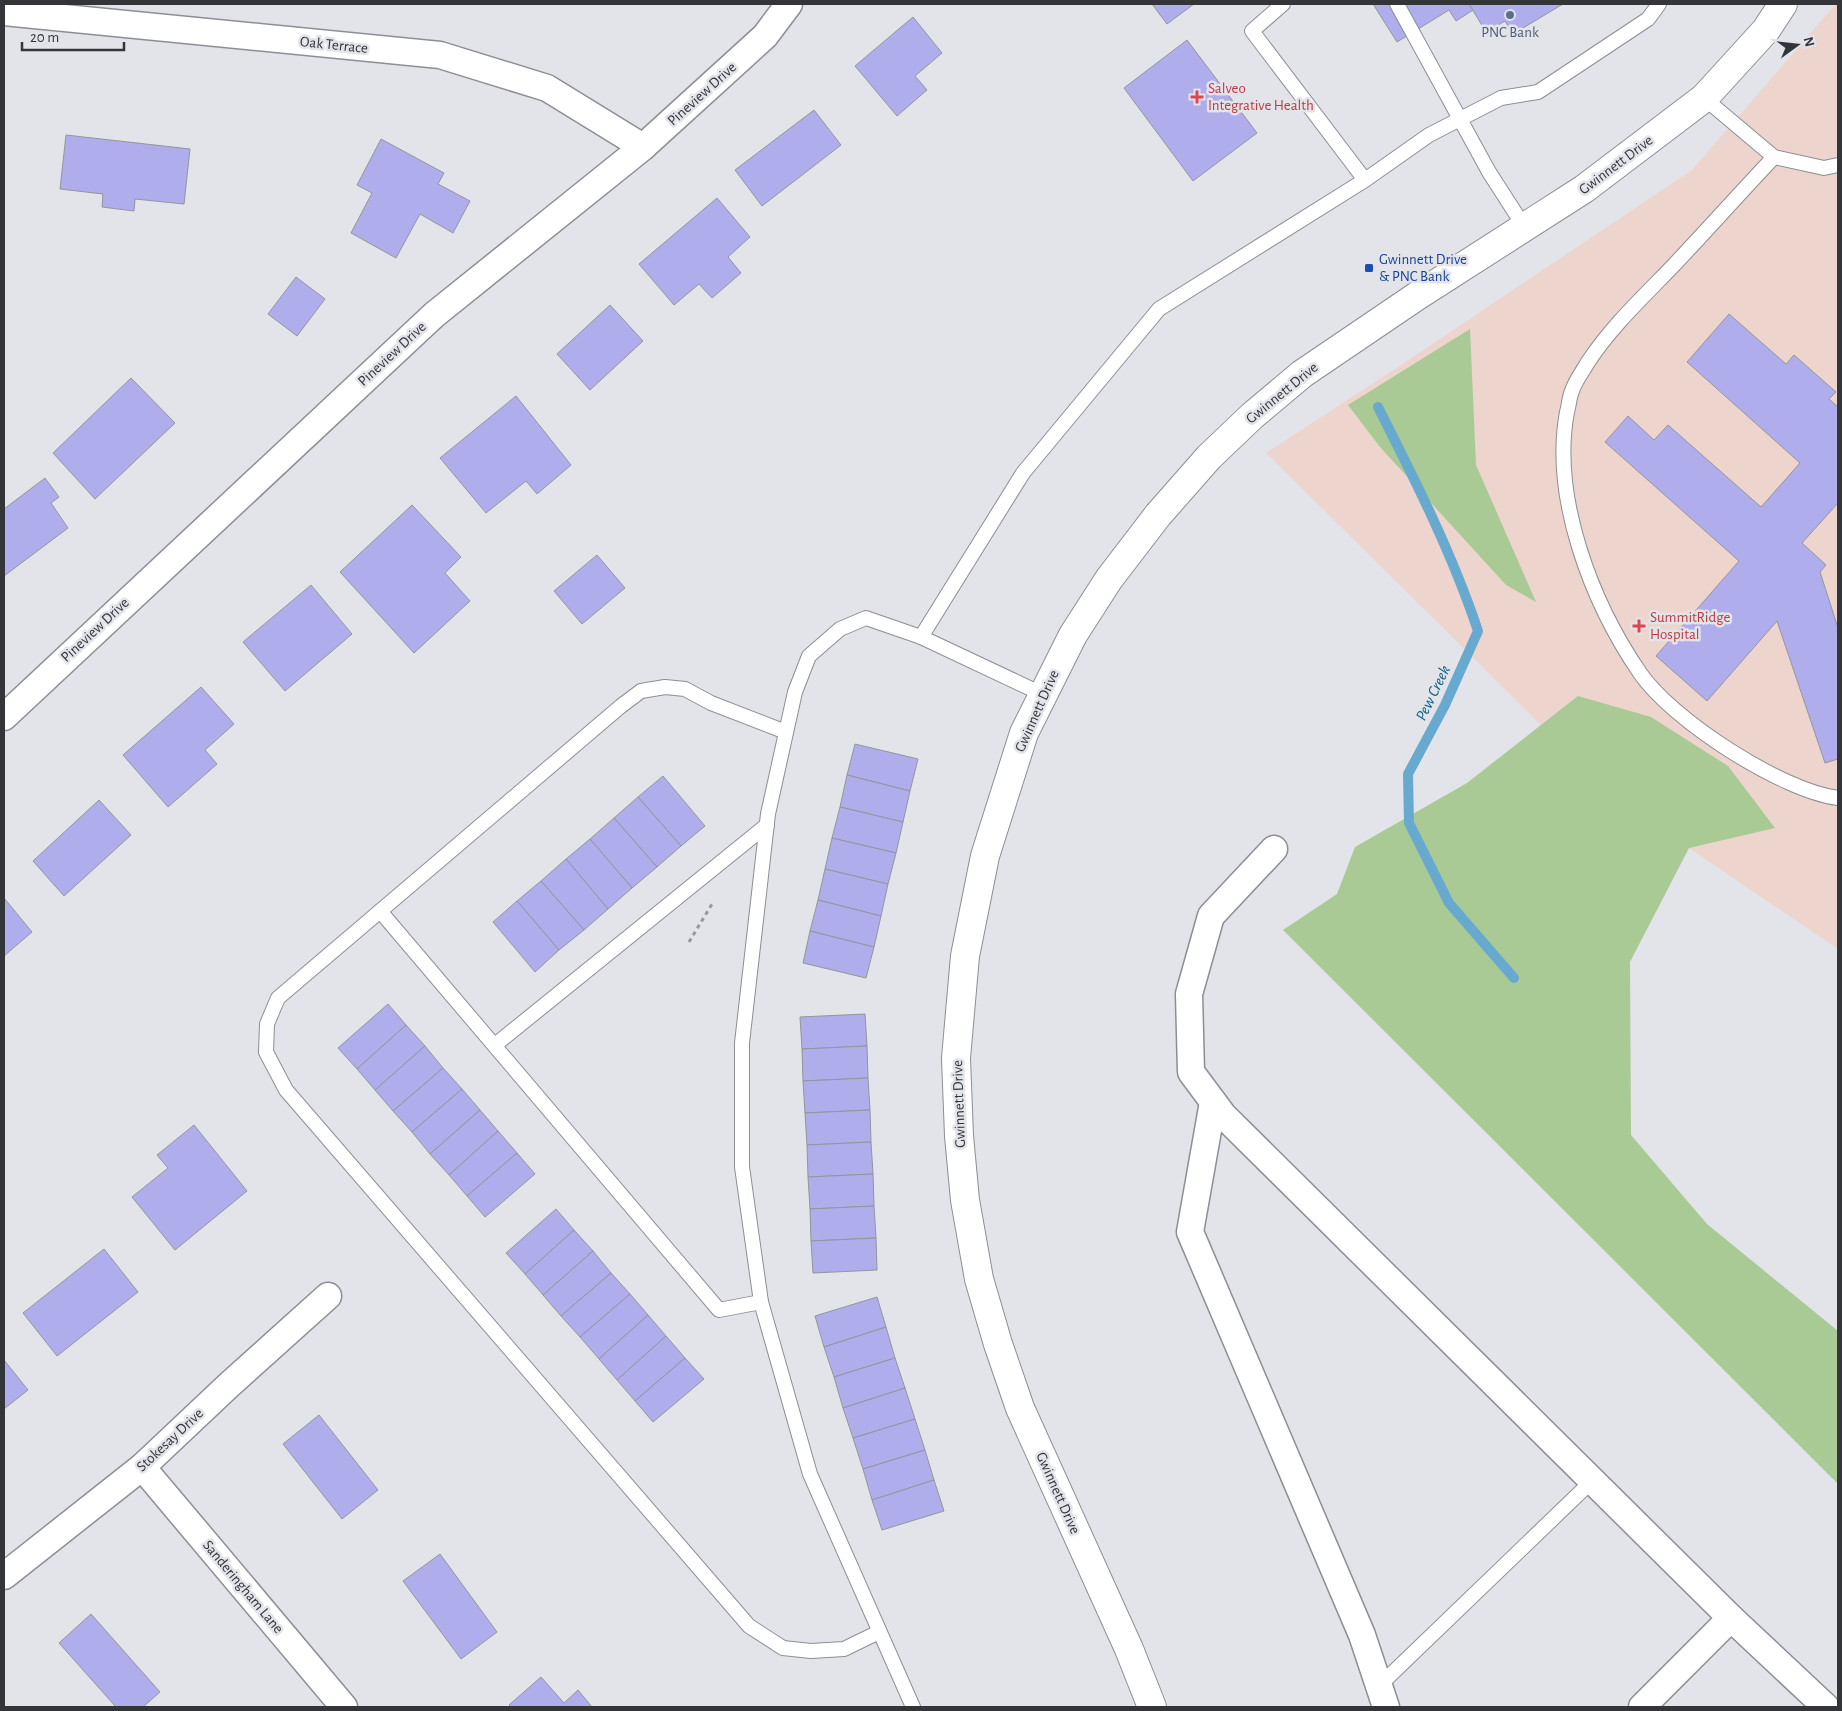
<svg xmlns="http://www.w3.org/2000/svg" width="1842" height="1711" viewBox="0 0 1842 1711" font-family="'Alegreya Sans',sans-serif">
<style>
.medical{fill:#edd4cd}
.green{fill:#a9ca95}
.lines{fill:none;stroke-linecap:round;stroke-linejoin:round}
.stream{stroke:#68a9d0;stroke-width:10}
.building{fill:#b0adec;stroke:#95959b}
.service-casing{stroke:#8c8e93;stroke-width:16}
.minor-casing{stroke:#8c8e93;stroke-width:29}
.tertiary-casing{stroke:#8c8e93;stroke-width:30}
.path{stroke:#97999d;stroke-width:3;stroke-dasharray:4 4;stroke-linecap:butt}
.service{stroke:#fff;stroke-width:14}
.minor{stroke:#fff;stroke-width:26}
.tertiary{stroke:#fff;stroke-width:28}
.service-dot{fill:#5c6f8a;stroke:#e2e4ea;stroke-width:2}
.health-dot{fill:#e0444e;stroke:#e2e4ea;stroke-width:2}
.transit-dot{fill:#1a4fb4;stroke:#e2e4ea;stroke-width:2}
.labels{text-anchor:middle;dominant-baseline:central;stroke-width:5;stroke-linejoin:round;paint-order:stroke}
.service-label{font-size:15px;fill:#4e5e75;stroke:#e2e4ea}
.street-label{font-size:15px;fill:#343538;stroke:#e2e4ea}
.health-label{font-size:15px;fill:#be3a42;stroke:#e2e4ea;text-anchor:start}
.transit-label{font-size:15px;fill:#164399;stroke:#e2e4ea;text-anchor:start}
.water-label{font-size:16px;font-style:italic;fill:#0b5d83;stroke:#e2e4ea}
</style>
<rect width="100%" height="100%" fill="#e2e4ea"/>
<path class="medical" d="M 1836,4 L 1838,4 L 1838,949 L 1615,798 L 1266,453 L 1401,365 L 1692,170 Z"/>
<g class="green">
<path d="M 1470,329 L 1476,465 L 1536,602 L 1506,585 L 1380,447 L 1348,405 Z"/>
<path d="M 1578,696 L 1651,717 L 1728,766 L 1775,828 L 1689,848 L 1630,962 L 1631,1135 L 1707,1224 L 1838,1331 L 1838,1484 L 1283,930 L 1337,894 L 1355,847 L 1467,783 Z"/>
</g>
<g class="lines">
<path class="stream" d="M 1378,407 C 1415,480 1452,553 1478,631 L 1445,705 L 1408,774 L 1409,823 L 1449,903 L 1514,978"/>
</g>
<g class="building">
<path d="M 1152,4 L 1194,4 L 1167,24 Z"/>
<path d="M 1373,4 L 1469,4 L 1473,10 L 1456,21 L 1449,10 L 1397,42 Z"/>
<path d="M 1469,4 L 1563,4 L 1513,34 L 1505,21 L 1486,32 Z"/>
<path d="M 913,17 L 942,53 L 915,76 L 927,90 L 897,116 L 855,66 Z"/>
<path d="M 1187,40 L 1257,133 L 1193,181 L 1124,88 Z"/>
<path d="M 814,110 L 841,145 L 762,206 L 735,170 Z"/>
<path d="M 66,135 L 190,149 L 184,204 L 135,199 L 134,211 L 102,207 L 103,194 L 60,189 Z"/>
<path d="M 381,139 L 444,173 L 438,184 L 470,201 L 453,233 L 420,214 L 396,258 L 351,233 L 372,193 L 357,185 Z"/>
<path d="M 717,198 L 750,237 L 728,257 L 741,273 L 712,298 L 699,284 L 674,305 L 639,264 Z"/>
<path d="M 296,277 L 325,299 L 297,336 L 268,314 Z"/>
<path d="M 610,305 L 643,341 L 590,390 L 557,354 Z"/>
<path d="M 1729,314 L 1786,364 L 1794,355 L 1836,392 L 1829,399 L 1838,407 L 1838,503 L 1802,543 L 1826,565 L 1820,572 L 1838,628 L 1838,759 L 1825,763 L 1777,621 L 1707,701 L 1656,656 L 1739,561 L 1605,442 L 1628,416 L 1654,440 L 1668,425 L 1761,507 L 1800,463 L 1687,362 Z"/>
<path d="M 131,378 L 175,423 L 95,499 L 53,453 Z"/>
<path d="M 516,396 L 571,465 L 537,494 L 526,481 L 486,513 L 440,458 Z"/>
<path d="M 45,478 L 59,497 L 51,503 L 68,528 L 4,576 L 4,509 Z"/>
<path d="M 412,505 L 461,557 L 445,573 L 470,601 L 414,653 L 340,572 Z"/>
<path d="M 597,555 L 625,588 L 582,624 L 554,591 Z"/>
<path d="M 311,585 L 352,634 L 285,691 L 243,642 Z"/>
<path d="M 201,687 L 234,724 L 205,750 L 217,764 L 168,807 L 123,755 Z"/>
<path d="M 855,744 L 918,759 L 910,791 L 847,775 Z"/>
<path d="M 847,775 L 910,791 L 903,822 L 840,807 Z"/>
<path d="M 663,776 L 705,826 L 681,846 L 638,797 Z"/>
<path d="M 638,797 L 681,846 L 657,867 L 614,818 Z"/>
<path d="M 99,800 L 131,835 L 64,896 L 33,861 Z"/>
<path d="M 840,807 L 903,822 L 896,853 L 832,838 Z"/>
<path d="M 614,818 L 657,867 L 632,888 L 590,839 Z"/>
<path d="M 832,838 L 896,853 L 888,884 L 825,869 Z"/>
<path d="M 590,839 L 632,888 L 608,909 L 566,859 Z"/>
<path d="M 566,859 L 608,909 L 584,930 L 541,881 Z"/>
<path d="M 825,869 L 888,884 L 881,916 L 818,900 Z"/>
<path d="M 541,881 L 584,930 L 559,950 L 517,901 Z"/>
<path d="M 4,898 L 32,932 L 4,956 Z"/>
<path d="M 818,900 L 881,916 L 874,947 L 810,931 Z"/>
<path d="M 517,901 L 559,950 L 535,972 L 493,922 Z"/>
<path d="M 810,931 L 874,947 L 866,978 L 803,963 Z"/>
<path d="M 388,1004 L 406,1025 L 357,1069 L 338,1048 Z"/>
<path d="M 865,1014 L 867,1046 L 802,1049 L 800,1017 Z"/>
<path d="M 406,1025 L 425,1046 L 375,1090 L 357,1069 Z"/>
<path d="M 425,1046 L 443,1068 L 393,1111 L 375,1090 Z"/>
<path d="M 867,1046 L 868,1078 L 803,1081 L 802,1049 Z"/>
<path d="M 443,1068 L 462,1089 L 412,1132 L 393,1111 Z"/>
<path d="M 868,1078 L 870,1110 L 805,1113 L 803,1081 Z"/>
<path d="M 462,1089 L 480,1110 L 430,1154 L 412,1132 Z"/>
<path d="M 480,1110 L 498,1131 L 449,1175 L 430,1154 Z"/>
<path d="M 870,1110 L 871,1142 L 807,1145 L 805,1113 Z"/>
<path d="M 194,1125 L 247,1191 L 175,1250 L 132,1197 L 168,1168 L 157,1155 Z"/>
<path d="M 498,1131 L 517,1153 L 467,1196 L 449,1175 Z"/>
<path d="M 871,1142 L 873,1174 L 808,1177 L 807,1145 Z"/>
<path d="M 517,1153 L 535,1174 L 485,1217 L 467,1196 Z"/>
<path d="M 873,1174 L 874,1206 L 810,1209 L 808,1177 Z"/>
<path d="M 874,1206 L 876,1238 L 811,1241 L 810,1209 Z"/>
<path d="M 556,1209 L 574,1230 L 525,1274 L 506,1253 Z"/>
<path d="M 574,1230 L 593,1251 L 543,1295 L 525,1274 Z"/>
<path d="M 876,1238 L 877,1270 L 813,1273 L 811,1241 Z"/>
<path d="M 104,1249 L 138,1292 L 57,1356 L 23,1313 Z"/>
<path d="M 593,1251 L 611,1273 L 561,1316 L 543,1295 Z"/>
<path d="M 611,1273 L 630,1294 L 580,1337 L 561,1316 Z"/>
<path d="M 630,1294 L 648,1315 L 599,1359 L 580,1337 Z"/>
<path d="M 877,1297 L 886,1327 L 824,1347 L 815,1316 Z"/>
<path d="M 648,1315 L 666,1336 L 617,1380 L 599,1359 Z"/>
<path d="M 886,1327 L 895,1358 L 834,1377 L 824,1347 Z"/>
<path d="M 666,1336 L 685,1358 L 635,1401 L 617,1380 Z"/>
<path d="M 685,1358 L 704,1379 L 653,1422 L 635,1401 Z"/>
<path d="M 895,1358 L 905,1388 L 843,1408 L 834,1377 Z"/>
<path d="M 4,1360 L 28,1390 L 4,1409 Z"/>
<path d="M 905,1388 L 915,1419 L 853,1438 L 843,1408 Z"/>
<path d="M 319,1415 L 378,1490 L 342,1519 L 283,1444 Z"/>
<path d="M 915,1419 L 925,1450 L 863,1469 L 853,1438 Z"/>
<path d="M 925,1450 L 934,1480 L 872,1500 L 863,1469 Z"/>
<path d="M 934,1480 L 944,1511 L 882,1530 L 872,1500 Z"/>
<path d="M 440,1554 L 497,1632 L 461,1659 L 403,1581 Z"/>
<path d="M 91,1614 L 160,1692 L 143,1707 L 116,1707 L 59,1643 Z"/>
<path d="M 541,1677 L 564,1703 L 578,1690 L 592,1707 L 511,1707 L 509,1705 Z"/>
</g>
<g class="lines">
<g class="service-casing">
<g id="service">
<path d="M 1283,4 L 1252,31 L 1365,180"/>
<path d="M 1397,4 L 1489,172 L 1525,228"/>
<path d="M 1704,98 L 1774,157 L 1824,168 L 1838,165"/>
<path d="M 1774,157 C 1740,193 1707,230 1673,266 C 1643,297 1612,326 1588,362 C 1583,371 1575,381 1572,391 C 1569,398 1569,406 1567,412 C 1551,498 1592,603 1640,673 C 1672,720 1782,791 1838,798"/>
<path d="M 921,637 L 1023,473 L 1159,309 L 1365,180 L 1429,135 L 1501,98 L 1538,92 L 1648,19 L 1659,4"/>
<path d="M 786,732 L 711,703 L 685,689 L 665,687 L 641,691 L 621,706 L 278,998 L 267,1024 L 266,1052 L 286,1090 L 749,1626 L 783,1648 L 811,1651 L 844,1649 L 879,1632"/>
<path d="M 380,911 L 719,1310 L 761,1302"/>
<path d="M 495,1045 L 767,825"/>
<path d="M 1380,1685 L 1592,1481"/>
<path d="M 913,1707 L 810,1474 L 761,1302 L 742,1167 L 742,1043 L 768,814 L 795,692 L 809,656 L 840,629 L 866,618 L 921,637 L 1042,694"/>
</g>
</g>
<g class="minor-casing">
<g id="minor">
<path d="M 4,12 L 440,55 L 547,88 L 643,147"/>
<path d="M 4,717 L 434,315 L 643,147 L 765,36 L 789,4"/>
<path d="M 1274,849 L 1211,916 L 1189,994 L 1191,1072 L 1223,1115 L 1731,1618 L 1826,1707"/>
<path d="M 1213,1102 L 1190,1232 L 1362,1635 L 1386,1707"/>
<path d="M 142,1467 L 344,1707"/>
<path d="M 4,1576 L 142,1467 L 229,1385 L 328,1296"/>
<path d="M 1642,1707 L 1731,1618"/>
</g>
</g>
<g class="tertiary-casing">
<path id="tertiary" d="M 1152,1707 L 1129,1649 L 1020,1408 L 998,1344 L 979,1279 L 965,1200 L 959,1136 L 956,1058 L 965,956 L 985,856 L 1024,733 L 1073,635 L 1109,579 L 1158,515 L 1209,457 L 1252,416 L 1302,374 L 1417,296 L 1584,189 L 1704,98 L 1766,30 L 1783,4"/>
</g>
<path class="path" d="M 689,942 L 712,904"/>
<use href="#service" class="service"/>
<use href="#minor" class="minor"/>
<use href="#tertiary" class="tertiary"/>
</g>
<circle class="service-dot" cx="1510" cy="15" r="5"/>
<g class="health-dot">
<path d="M1194.5 89.5h5v5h5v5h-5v5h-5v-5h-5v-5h5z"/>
<path d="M1636.5 618.5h5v5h5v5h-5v5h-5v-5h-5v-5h5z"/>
</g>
<rect class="transit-dot" x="1364" y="263" width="10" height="10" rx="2.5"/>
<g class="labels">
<g class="service-label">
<text x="1510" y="32">PNC Bank</text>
</g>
<g class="street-label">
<text transform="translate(334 45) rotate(6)">Oak Terrace</text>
<text transform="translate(702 94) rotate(-42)">Pineview Drive</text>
<text transform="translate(1616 165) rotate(-37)">Gwinnett Drive</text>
<text transform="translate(392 354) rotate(-43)">Pineview Drive</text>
<text transform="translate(1282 393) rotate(-39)">Gwinnett Drive</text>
<text transform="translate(95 630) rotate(-43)">Pineview Drive</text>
<text transform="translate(1037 711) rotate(-66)">Gwinnett Drive</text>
<text transform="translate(959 1104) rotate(-92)">Gwinnett Drive</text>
<text transform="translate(170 1440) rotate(-43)">Stokesay Drive</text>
<text transform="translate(1058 1493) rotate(66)">Gwinnett Drive</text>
<text transform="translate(243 1587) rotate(50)">Sanderingham Lane</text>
</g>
<g class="health-label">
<text x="1208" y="88">Salveo<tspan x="1208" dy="17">Integrative Health</tspan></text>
<text x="1650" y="617">SummitRidge<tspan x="1650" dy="17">Hospital</tspan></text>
</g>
<g class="transit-label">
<text x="1379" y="259">Gwinnett Drive<tspan x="1379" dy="17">&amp; PNC Bank</tspan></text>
</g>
<g class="water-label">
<text transform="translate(1433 693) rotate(-64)">Pew Creek</text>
</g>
</g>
<rect width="1842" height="1711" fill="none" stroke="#343538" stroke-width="10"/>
<g transform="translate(1797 45) rotate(75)" stroke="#e2e4ea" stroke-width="4" paint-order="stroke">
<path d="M0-4L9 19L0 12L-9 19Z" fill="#343538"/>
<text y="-8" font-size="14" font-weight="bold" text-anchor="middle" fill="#343538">N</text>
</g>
<path d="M22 42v8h102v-8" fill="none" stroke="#343538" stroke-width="2.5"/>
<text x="30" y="42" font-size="15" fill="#343538" stroke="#e2e4ea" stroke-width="4" paint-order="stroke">20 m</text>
</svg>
